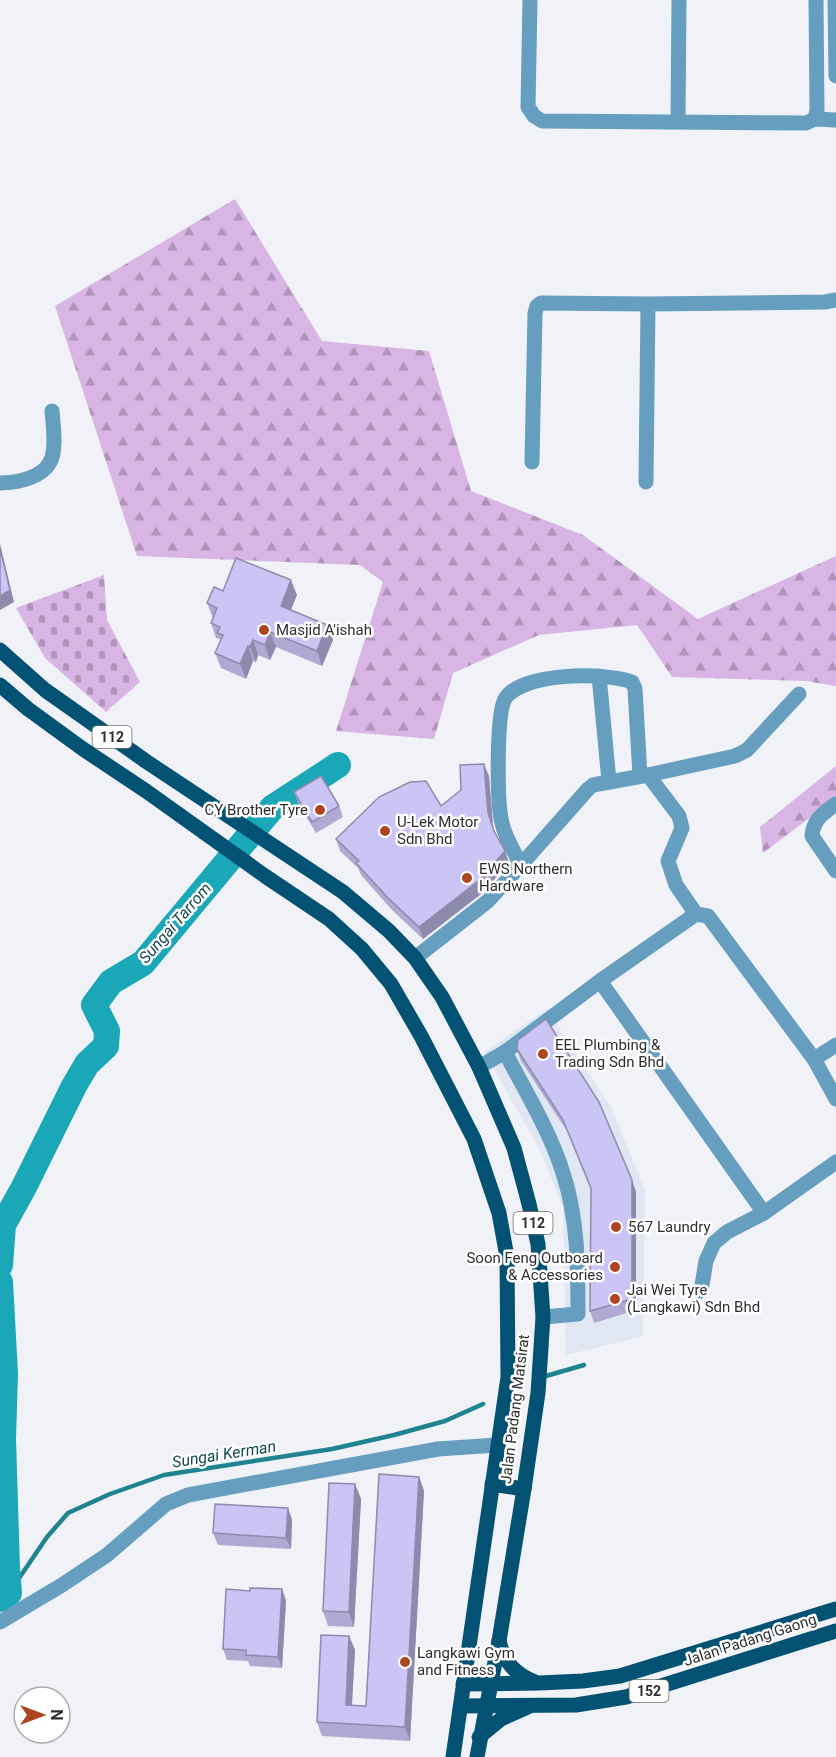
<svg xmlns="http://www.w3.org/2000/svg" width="836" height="1757" viewBox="0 0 836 1757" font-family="Roboto,sans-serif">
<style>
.built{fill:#e0e7f2}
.forest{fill:url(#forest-firs)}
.cemetery{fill:url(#cemetery-stones)}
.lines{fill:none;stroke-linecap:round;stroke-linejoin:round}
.stream{stroke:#208390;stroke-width:4.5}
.river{stroke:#1aa7b8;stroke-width:26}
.minor{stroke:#659ebf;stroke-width:15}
.primary{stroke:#035274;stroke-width:15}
.wall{fill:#afa9d3}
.shaded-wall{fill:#8e8aac}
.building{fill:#cbc5f5;stroke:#8e8aac;stroke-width:1.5}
.poi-dot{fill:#ac4520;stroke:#fff;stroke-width:2}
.labels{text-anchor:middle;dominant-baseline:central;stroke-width:5;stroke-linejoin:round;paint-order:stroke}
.shield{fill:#fff;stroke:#6d6d6f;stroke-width:1.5}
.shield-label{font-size:14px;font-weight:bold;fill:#2f2f31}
.poi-label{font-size:15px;fill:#2f2f31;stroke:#fff;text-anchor:start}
.street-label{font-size:15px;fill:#2f2f31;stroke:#fff}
.water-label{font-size:16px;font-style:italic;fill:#144a52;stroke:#fff}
</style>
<defs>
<pattern id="forest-firs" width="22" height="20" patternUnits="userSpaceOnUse" patternTransform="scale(1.5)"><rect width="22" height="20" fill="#d8b5e4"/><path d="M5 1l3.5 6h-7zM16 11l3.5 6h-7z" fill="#b094b9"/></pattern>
<pattern id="cemetery-stones" width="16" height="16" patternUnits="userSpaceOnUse" patternTransform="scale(1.5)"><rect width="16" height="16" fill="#d8b5e4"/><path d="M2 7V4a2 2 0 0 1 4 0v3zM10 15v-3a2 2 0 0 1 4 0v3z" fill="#b094b9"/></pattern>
</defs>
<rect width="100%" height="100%" fill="#f0f2f7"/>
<path class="built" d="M 547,1009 L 612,1109 L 645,1191 L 643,1336 L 566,1355 L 563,1207 L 539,1148 L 484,1052 Z"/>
<g class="forest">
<path d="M 235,199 L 322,341 L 429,351 L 471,491 L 583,535 L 698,619 L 836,556 L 836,686 L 806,681 L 672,677 L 637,625 L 539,635 L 453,673 L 434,739 L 336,731 L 383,582 L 360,565 L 137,556 L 55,306 Z"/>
<path d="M 836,766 L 836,798 L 763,853 L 760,827 Z"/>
</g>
<path class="cemetery" d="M 104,575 L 107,620 L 140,682 L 106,712 L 45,658 L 16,608 Z"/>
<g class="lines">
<g class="stream">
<path d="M 546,1376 L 584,1365"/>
<path d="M 9,1593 L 47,1537 L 68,1513 L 110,1494 L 164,1475 L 332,1449 L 394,1435 L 445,1421 L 483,1404"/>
</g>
<g class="river">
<path d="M 0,1265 L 3,1225 L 24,1187 L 74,1086 L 87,1064 L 106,1046 L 107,1031 L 94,1005 L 111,982 L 143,963 L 272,808 L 338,765"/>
<path d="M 0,1282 L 5,1373 L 3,1439 L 7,1569 L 9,1593 L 0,1599"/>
</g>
<g class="minor">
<path d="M 530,0 L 528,107 L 534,116 L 542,121 L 806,123 L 815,119 L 836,120"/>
<path d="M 835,0 L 836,76"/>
<path d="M 815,119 L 817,110 L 816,0"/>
<path d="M 678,121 L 679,0"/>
<path d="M 532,462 L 535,313 L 537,306 L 541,303 L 648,304"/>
<path d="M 646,482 L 648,304 L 825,302 L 836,300"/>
<path d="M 0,483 C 16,483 42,478 50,462 C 57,451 53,424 52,411"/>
<path d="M 599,676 L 609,781"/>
<path d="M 648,775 L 679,816 L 682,828 L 668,861 L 676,885 L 696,914"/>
<path d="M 836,804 C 823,813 813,820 812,836 L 836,871"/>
<path d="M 521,865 C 514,851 505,838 502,823 C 497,805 496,714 505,699 C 521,672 605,672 632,682 L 635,689 L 640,776"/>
<path d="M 415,958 L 488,901 L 521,865 L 588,789 L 593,785 L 648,775 L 735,756 L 747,750 L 799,694"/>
<path d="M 600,981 L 764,1213"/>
<path d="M 505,1052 L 600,981 L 696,914 L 708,916 L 814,1059 L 836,1045"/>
<path d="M 814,1059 L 836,1099"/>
<path d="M 479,1067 L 505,1052 C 525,1091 550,1131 563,1173 C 578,1219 578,1266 578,1314 L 543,1317"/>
<path d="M 701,1291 L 706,1261 L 714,1243 L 727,1232 L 764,1213 L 836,1162"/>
<path d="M 0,1622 L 62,1585 L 107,1555 L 166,1504 L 188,1495 L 438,1449 L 497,1445"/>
</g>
<g class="primary">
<path d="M 0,650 L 45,690 L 147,762 L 343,892 L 389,931 L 415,958 L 442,997 L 479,1067 L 514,1148 L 529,1204 L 538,1244 L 543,1317 L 538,1393 L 524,1489 L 499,1641 L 477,1757"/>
<path d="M 0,685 L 28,709 L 83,749 L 146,791 L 265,876 L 329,919 L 362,949 L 391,984 L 421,1036 L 474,1139 L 499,1213 L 507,1257 L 508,1377 L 453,1757"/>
<path d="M 492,1484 L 524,1489"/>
<path d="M 499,1641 C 504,1662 515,1674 535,1682"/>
<path d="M 463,1684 L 539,1683 L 583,1681 L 620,1676 L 836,1609"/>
<path d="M 461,1706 L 576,1705 L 626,1697 L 836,1631"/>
<path d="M 479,1737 L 501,1719 L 528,1707"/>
</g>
</g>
<g class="wall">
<path d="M 223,591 L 297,595 L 291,610 L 327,625 L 333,640 L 322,666 L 276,647 L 270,660 L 258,655 L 256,662 L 253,661 L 246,679 L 221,668 L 215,653 L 220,641 L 220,639 L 216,638 L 211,623 L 213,618 L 207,603 Z"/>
<path d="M 489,776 L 493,825 L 495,833 L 505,851 L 509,863 L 481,894 L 423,939 L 392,910 L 361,875 L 358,868 L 340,851 L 336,839 L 441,806 Z"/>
<path d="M 294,792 L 339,806 L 343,817 L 316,833 L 298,803 Z"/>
<path d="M 517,1049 L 632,1180 L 636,1192 L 636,1310 L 594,1323 L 590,1311 L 591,1190 L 567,1131 L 521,1061 Z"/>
<path d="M 419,1477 L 424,1491 L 410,1741 L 322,1736 L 317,1722 L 349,1636 L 355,1650 L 352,1705 L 366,1706 Z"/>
<path d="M 355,1484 L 361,1499 L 354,1627 L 328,1626 L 323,1611 Z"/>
<path d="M 288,1508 L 292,1520 L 291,1549 L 218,1545 L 213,1533 Z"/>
<path d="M 282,1589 L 286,1601 L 282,1668 L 250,1666 L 248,1661 L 227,1660 L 223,1649 L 250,1591 Z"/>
</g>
<g class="shaded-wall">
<path d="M 0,544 L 14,602 L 0,610 Z"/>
<path d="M 291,580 L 297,595 L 286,621 L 281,606 Z"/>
<path d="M 327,625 L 333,640 L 322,666 L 317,651 Z"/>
<path d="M 270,632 L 276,647 L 270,660 L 265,645 Z"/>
<path d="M 253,640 L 258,655 L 256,662 L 250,647 Z"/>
<path d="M 248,646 L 253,661 L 246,679 L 240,664 Z"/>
<path d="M 484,764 L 489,776 L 493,825 L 488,813 Z"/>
<path d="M 505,851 L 509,863 L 481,894 L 423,939 L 419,927 Z"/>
<path d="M 632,1180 L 636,1192 L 636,1310 L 632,1299 Z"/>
<path d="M 419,1477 L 424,1491 L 410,1741 L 405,1727 Z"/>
<path d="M 355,1484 L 361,1499 L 354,1627 L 349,1612 Z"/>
<path d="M 288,1508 L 292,1520 L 291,1549 L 286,1538 Z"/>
<path d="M 282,1589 L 286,1601 L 282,1668 L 278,1657 Z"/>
<path d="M 349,1636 L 355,1650 L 351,1719 L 346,1705 Z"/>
</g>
<g class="building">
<path d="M 0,548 L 10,590 L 0,596 Z"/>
<path d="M 236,558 L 291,580 L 281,606 L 327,625 L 317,651 L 270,632 L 265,645 L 253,640 L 250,647 L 248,646 L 240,664 L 215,653 L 223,635 L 217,633 L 220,627 L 211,623 L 217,608 L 207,603 L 214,587 L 223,591 Z"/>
<path d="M 484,764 L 488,813 L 494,831 L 505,851 L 477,882 L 419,927 L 388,898 L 356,863 L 359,861 L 336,839 L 379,797 L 410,782 L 426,781 L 441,806 L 461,790 L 460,765 Z"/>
<path d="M 321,776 L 339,806 L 312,822 L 294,792 Z"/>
<path d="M 546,1019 L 599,1102 L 632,1180 L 632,1299 L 590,1311 L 591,1188 L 563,1120 L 517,1049 L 518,1040 Z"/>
<path d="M 379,1474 L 419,1477 L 405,1727 L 317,1722 L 321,1635 L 349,1636 L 346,1705 L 366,1706 Z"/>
<path d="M 329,1483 L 355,1484 L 349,1612 L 323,1611 Z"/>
<path d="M 215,1504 L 288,1508 L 286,1538 L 213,1533 Z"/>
<path d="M 250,1588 L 282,1589 L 278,1657 L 246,1655 L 246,1650 L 223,1649 L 226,1589 L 250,1591 Z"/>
</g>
<g class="poi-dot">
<circle cx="264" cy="630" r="6"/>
<circle cx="320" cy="810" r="6"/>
<circle cx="385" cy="831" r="6"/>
<circle cx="467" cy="878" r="6"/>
<circle cx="543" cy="1054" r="6"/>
<circle cx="616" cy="1227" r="6"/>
<circle cx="615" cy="1267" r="6"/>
<circle cx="615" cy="1299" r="6"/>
<circle cx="405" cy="1662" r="6"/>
</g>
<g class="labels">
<g class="shield">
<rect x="92.5" y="726" width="39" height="22" rx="4.5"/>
<rect x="513.5" y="1212" width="39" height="22" rx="4.5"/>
<rect x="629.5" y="1680" width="39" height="22" rx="4.5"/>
</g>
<g class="shield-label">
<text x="112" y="737">112</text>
<text x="533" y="1223">112</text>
<text x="649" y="1691">152</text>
</g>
<g class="poi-label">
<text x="276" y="630">Masjid A'ishah</text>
<text x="308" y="810" text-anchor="end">CY Brother Tyre</text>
<text x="397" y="822">U-Lek Motor<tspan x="397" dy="17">Sdn Bhd</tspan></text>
<text x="479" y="869">EWS Northern<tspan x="479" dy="17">Hardware</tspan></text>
<text x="555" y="1045">EEL Plumbing &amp;<tspan x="555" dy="17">Trading Sdn Bhd</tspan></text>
<text x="628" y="1227">567 Laundry</text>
<text x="603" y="1258" text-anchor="end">Soon Feng Outboard<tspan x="603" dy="17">&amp; Accessories</tspan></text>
<text x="627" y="1290">Jai Wei Tyre<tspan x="627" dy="17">(Langkawi) Sdn Bhd</tspan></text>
<text x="417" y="1653">Langkawi Gym<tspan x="417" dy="17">and Fitness</tspan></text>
</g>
<g class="street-label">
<text transform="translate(515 1409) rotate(-83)">Jalan Padang Matsirat</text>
<text transform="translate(750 1640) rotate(-18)">Jalan Padang Gaong</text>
</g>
<g class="water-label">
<text transform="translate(175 923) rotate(-49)">Sungai Tarrom</text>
<text transform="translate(224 1454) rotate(-9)">Sungai Kerman</text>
</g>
</g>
<g transform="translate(42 1715) rotate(90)"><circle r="28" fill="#ffffff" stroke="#acacad" stroke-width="1.5"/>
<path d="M0-4.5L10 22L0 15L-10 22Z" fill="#ac4520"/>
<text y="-9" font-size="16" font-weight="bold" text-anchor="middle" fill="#2f2f31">N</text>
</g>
</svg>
